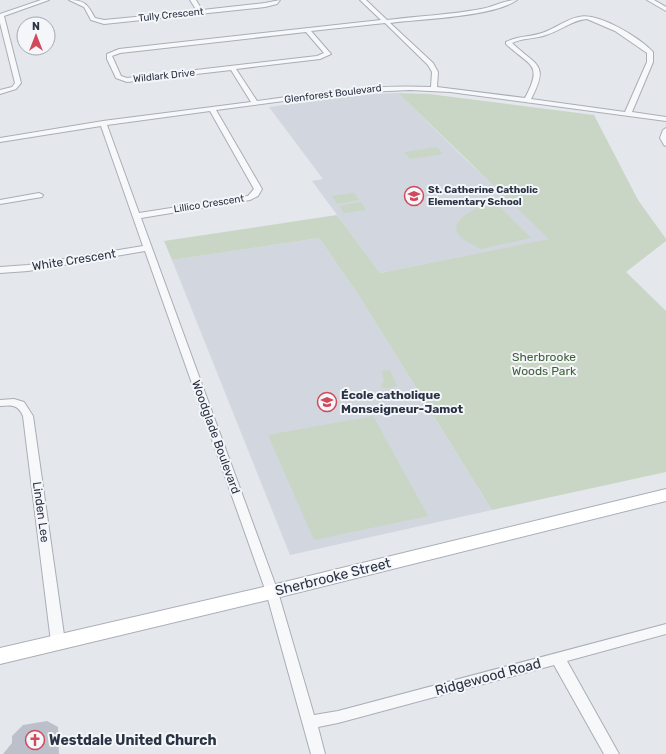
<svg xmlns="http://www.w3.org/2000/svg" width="666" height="754" viewBox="0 0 666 754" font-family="Rubik,sans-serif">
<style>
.built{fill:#d2d6de}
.green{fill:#c9d6c5}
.building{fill:#bbc0ca}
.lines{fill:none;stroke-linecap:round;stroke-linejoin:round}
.street-casing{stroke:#a9aeb7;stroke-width:2}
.secondary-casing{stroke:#a9aeb7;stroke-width:2}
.street{fill:#f7f8fa;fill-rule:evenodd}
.secondary{fill:#fff;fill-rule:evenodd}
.labels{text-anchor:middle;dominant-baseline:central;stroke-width:4;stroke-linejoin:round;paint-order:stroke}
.far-street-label{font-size:10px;fill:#2b3445;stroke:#f4f6f9}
.far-poi-label{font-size:10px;font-weight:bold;fill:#2b3445;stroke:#f4f6f9;text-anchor:start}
.street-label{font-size:12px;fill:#2b3445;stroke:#f4f6f9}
.park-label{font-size:12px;fill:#3f6138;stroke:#f4f6f9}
.poi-label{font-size:12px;font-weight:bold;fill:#2b3445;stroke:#f4f6f9;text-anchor:start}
.near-street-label{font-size:14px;fill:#2b3445;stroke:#f4f6f9}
.near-poi-label{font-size:14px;font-weight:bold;fill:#2b3445;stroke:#f4f6f9;text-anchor:start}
</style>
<rect width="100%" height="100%" fill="#e4e7ec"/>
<g class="built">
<path d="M 398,93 L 463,157 L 521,210 L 550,239 L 380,273 L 312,181 L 323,179 L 269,107 L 361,94 Z"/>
<path d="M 319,238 L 358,294 L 492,510 L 290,555 L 172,260 Z"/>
</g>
<g class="green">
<path d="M 398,93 L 429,94 L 594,115 L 638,200 L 666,239 L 666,241 L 626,272 L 666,311 L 666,472 L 492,510 L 358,294 L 319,238 L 172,260 L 164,241 L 337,215 L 380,273 L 549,239 Z"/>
<path d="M 437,147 L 443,154 L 410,159 L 404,152 Z"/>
<path d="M 354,193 L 359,200 L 337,204 L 332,196 Z"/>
<path d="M 494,201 L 531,238 L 481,249 C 475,246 468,243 462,238 C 441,221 482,206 494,201 Z"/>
<path d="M 361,202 L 366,210 L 344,213 L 339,206 Z"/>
<path d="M 390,370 L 397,386 L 388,389 L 381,387 L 382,383 L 384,382 L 382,371 Z"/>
<path d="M 373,416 L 428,516 L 314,540 L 268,435 Z"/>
</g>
<path class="building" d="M 47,721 L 58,727 L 59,754 L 3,754 L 12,743 L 12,736 L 23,725 Z"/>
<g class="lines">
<g class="street-casing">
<g id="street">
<path d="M 41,0 L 49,0 L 4,16 L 21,83 L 16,89 L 0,94 L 0,90 L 12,87 L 15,83 L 0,23 L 0,14 Z"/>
<path d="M 69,0 C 85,0 88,5 95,18 L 104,20 L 197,11 L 190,0 L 196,0 L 202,10 L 265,3 L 280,0 L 277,4 L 265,7 L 104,24 L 91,20 L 84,7 Z"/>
<path d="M 360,0 L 366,0 L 387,20 C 418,16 450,15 481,9 C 493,7 504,0 517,0 C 494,17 420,19 390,23 L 433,63 L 438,72 L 437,87 L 525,98 C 544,63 529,66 506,44 L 506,42 C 517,36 530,37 542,33 C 555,29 566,19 579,17 C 598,12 640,38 653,52 L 653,62 L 632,112 L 666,117 L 666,121 L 450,92 L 410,90 L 343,93 L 216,110 L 262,189 L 258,196 L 250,200 L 141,218 L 278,592 L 314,715 L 338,711 L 666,624 L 666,634 L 567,661 L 619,754 L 604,754 L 554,665 L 338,723 L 318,727 L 325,754 L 311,754 L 266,592 L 145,251 L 28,271 L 0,273 L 0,267 L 28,265 L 143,246 L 101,126 L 0,142 L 0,138 L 103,121 L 251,102 L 231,70 L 127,82 L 116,78 L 107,59 L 107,54 L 119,49 L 381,20 ZM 587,19 L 615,31 L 647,53 L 647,62 L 625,112 L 531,99 C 550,63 536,66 512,43 C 522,38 535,39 546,35 C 560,31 572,20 587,19 ZM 385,23 L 428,65 L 432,72 L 431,87 C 372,84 315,93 257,101 L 236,69 L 320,59 L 331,54 L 311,31 ZM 306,32 L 324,53 L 317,56 L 127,78 L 121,76 L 112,56 L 120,53 ZM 210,111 L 254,189 L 248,196 L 139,213 L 107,125 Z"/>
<path d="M 647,0 L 654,0 L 666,7 L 666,11 Z"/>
<path d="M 666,128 L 666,146 L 664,145 L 660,138 L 663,130 Z"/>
<path d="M 39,193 L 43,195 L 42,197 L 0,204 L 0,200 Z"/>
<path d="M 14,399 L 24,402 L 33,416 L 65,642 L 63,646 L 58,648 L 53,646 L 51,642 L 23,416 C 18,404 11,405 0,406 L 0,400 Z"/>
</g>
</g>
<g class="secondary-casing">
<path id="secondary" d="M 666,489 L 666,501 L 272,599 L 0,664 L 0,648 L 272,585 Z"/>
</g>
<use href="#street" class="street"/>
<use href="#secondary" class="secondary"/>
</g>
<defs>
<g id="school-ring" transform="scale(1)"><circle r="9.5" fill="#f4f6f9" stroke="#d1495b" stroke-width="1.5"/><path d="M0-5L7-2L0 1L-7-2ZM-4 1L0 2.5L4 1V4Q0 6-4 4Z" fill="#d1495b"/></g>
<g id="church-ring" transform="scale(1)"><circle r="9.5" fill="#f4f6f9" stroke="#d1495b" stroke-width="1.5"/><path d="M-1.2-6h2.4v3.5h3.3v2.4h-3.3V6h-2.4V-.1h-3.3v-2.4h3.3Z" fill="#d1495b"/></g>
</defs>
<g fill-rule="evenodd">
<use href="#school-ring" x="414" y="196"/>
<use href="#school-ring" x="327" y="402"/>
<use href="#church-ring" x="35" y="740"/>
</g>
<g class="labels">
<g class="far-street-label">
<text transform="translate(171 15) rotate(-6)">Tully Crescent</text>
<text transform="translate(164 76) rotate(-6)">Wildlark Drive</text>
<text transform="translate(333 94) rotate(-7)">Glenforest Boulevard</text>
<text transform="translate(209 204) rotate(-9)">Lillico Crescent</text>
</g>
<g class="far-poi-label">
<text x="428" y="190">St. Catherine Catholic<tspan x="428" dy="12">Elementary School</tspan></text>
</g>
<g class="street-label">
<text transform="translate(74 260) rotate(-9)">White Crescent</text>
<text transform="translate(216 437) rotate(70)">Woodglade Boulevard</text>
<text transform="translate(41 512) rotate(82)">Linden Lee</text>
</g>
<g class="park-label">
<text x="544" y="357">Sherbrooke<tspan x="544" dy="14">Woods Park</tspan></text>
</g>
<g class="poi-label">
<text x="341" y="395">École catholique<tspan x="341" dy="14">Monseigneur-Jamot</tspan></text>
</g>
<g class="near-street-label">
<text transform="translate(333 577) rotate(-14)">Sherbrooke Street</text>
<text transform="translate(488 677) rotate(-15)">Ridgewood Road</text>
</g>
<g class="near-poi-label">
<text x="49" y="740">Westdale United Church</text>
</g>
</g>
<g transform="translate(36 36)"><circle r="19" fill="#f4f6f9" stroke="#a4a8b1"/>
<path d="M0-3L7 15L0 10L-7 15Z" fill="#d1495b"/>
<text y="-6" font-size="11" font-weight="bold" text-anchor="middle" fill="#2b3445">N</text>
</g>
</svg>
